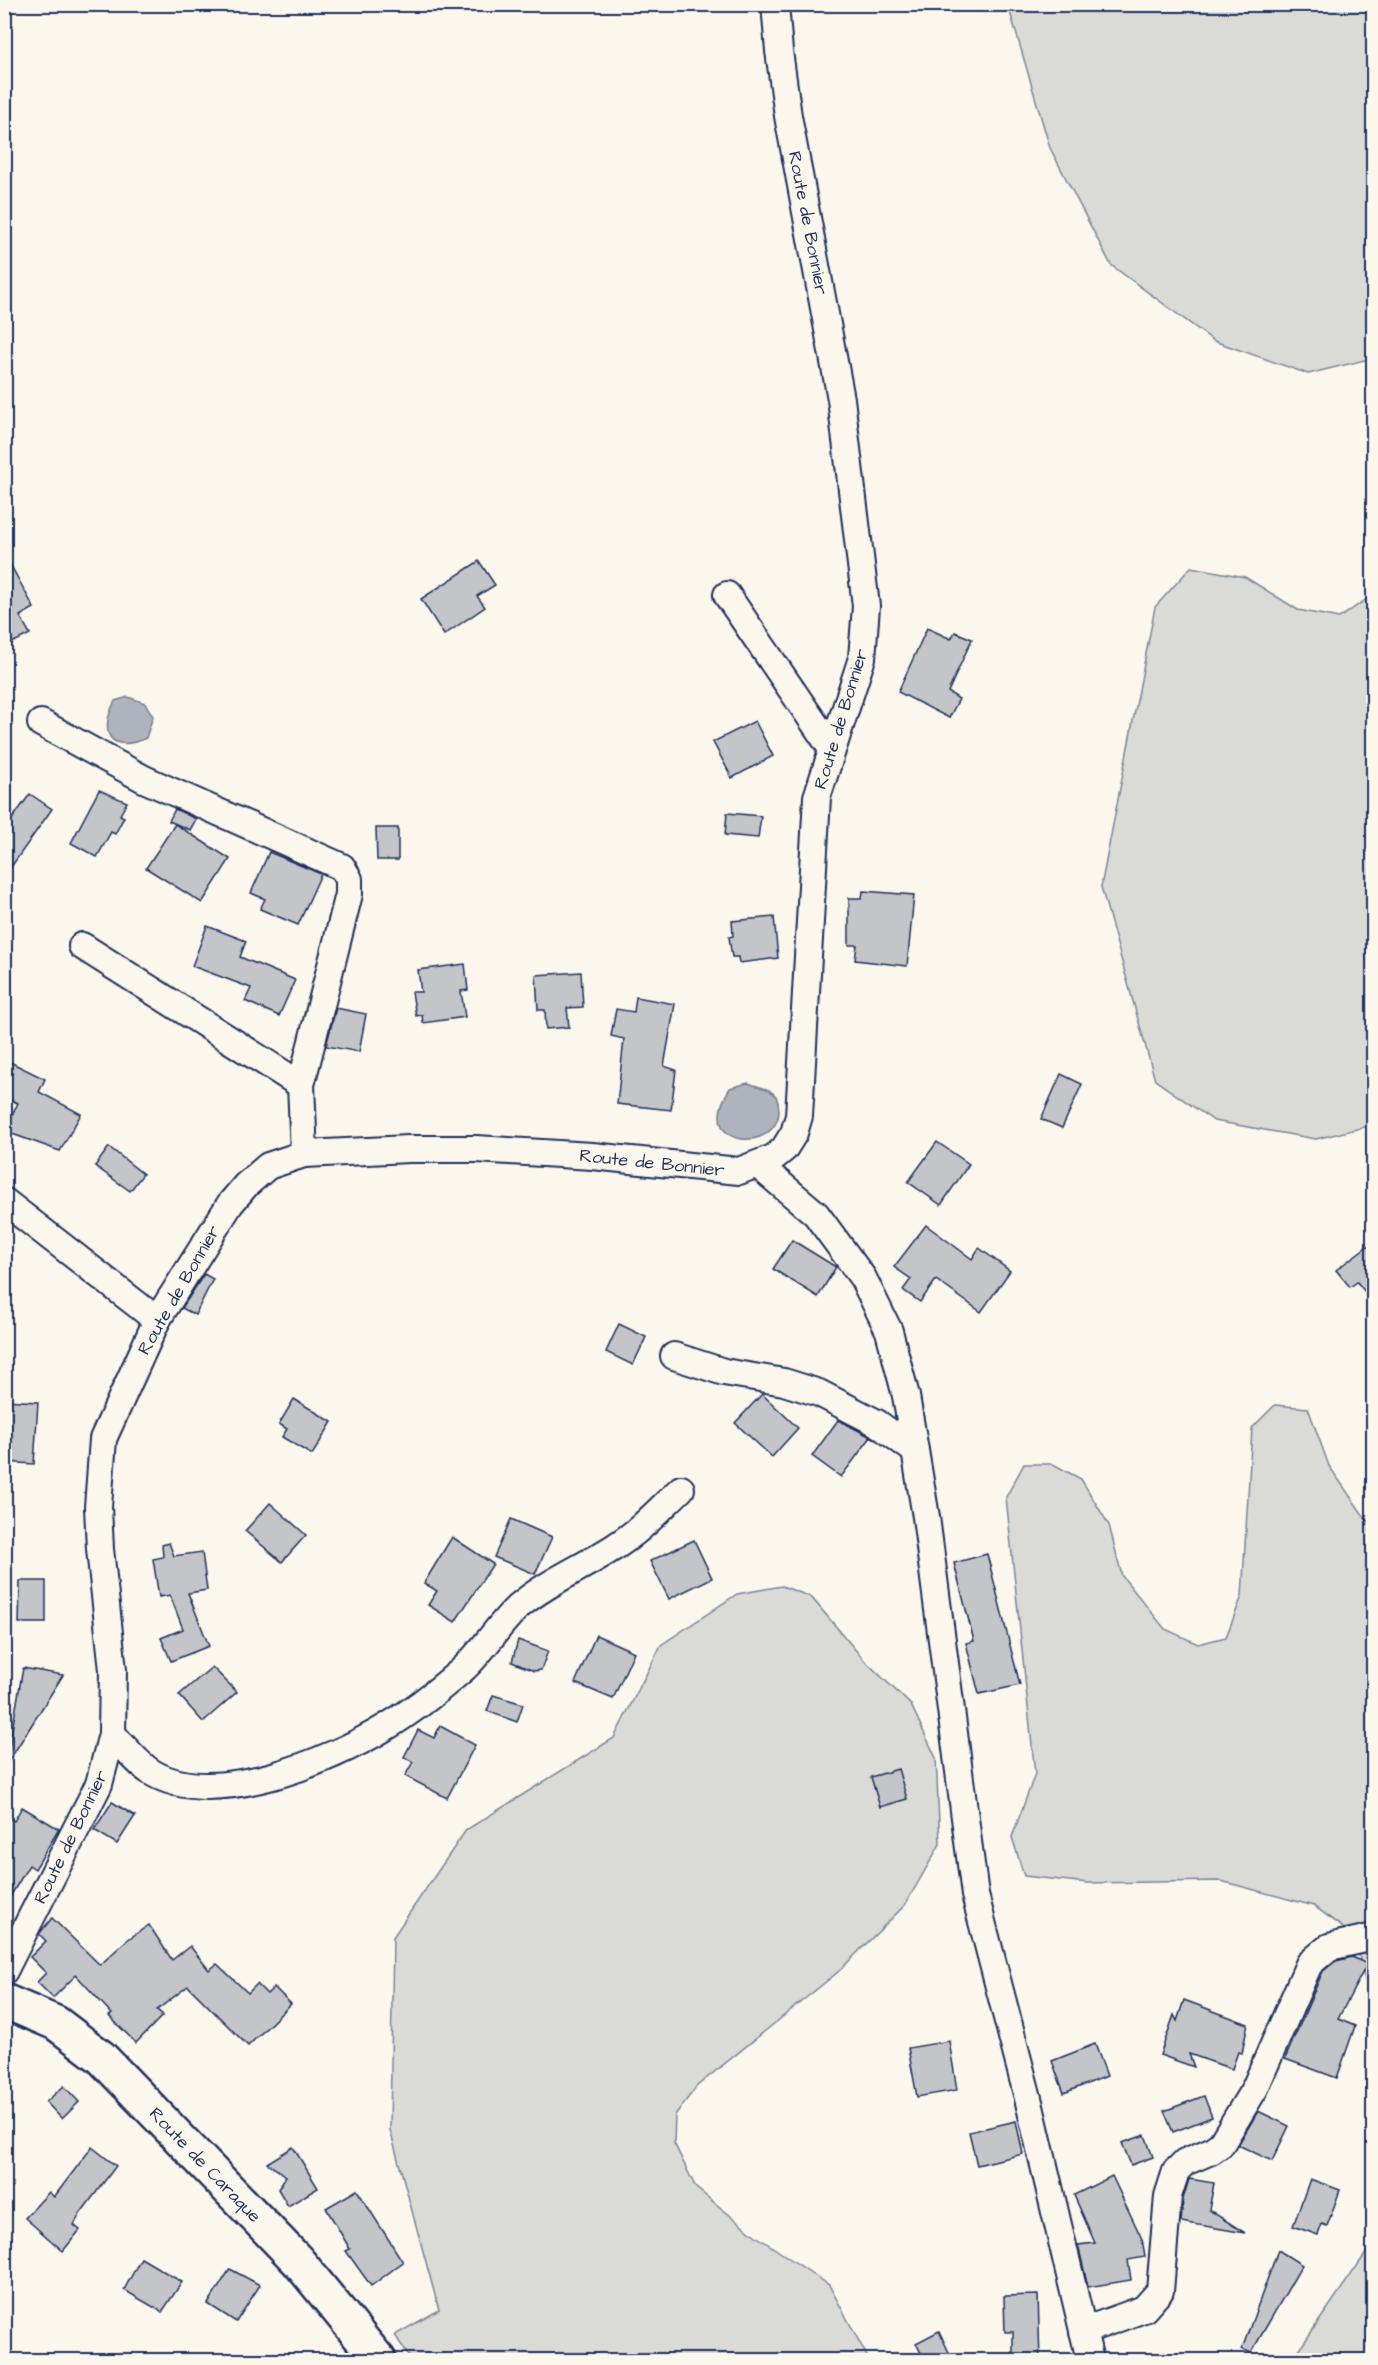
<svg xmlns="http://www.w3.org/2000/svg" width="1378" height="2365" viewBox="0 0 1378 2365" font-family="'Architects Daughter',sans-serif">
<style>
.green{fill:#dadad7;stroke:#7a849a;stroke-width:1.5}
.water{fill:#afb3bb;stroke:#747e96;stroke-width:1.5}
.building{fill:#c3c5c9;stroke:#1b2f5e;stroke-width:1.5}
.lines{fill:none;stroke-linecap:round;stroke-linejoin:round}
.street-casing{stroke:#1b2f5e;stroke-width:30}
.secondary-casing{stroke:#1b2f5e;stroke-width:38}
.street{stroke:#fbf7ec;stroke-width:26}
.secondary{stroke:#fbf7ec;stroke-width:33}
.labels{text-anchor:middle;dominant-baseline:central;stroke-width:4.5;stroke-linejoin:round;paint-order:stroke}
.street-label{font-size:18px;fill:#1b2f5e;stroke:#fbf7ec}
</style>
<rect width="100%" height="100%" fill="#fbf7ec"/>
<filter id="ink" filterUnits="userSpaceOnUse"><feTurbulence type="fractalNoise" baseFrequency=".0167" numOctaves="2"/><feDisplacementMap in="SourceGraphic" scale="12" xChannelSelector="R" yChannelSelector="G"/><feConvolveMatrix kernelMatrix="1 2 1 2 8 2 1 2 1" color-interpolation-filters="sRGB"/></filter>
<g filter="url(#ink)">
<g class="green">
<path d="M 1008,5 L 1373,5 L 1373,358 L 1308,374 L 1214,341 L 1111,265 L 1050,148 Z"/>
<path d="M 1191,567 L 1245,577 L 1298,610 L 1339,618 L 1373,595 L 1373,1125 L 1316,1139 L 1214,1121 L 1155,1080 L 1101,887 L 1155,607 Z"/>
<path d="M 1275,1405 L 1308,1408 L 1329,1466 L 1373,1529 L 1373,2016 L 1355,1937 L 1314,1906 L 1221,1881 L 1088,1883 L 1024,1876 L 1012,1837 L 1035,1774 L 1006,1497 L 1024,1464 L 1053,1464 L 1081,1479 L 1109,1525 L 1122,1576 L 1165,1629 L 1198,1644 L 1226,1637 L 1242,1596 L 1252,1428 Z"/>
<path d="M 782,1586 L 811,1597 L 864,1660 L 911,1705 L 936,1758 L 940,1844 L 905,1905 L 838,1972 L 697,2086 L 675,2115 L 674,2143 L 696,2188 L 756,2236 L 829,2285 L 869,2360 L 411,2360 L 395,2335 L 439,2310 L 390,2130 L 393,1937 L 466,1830 L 614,1738 L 661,1645 L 737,1594 Z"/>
<path d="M 1373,2243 L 1373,2360 L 1292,2360 Z"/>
</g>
<g class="water">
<path d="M 128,697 L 145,703 L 153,716 L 146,738 C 110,754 98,733 115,701 Z"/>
<path d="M 748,1083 L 769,1090 L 776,1096 C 798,1153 687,1157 730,1088 Z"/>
</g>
<g class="building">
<path d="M 4,553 L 34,608 L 20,616 L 30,634 L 4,647 Z"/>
<path d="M 479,561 L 495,585 L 477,596 L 485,607 L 444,635 L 421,599 Z"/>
<path d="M 927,628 L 951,639 L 955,632 L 972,639 L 948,692 L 959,699 L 949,718 L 898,692 Z"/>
<path d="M 755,721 L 773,756 L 732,778 L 713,742 Z"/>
<path d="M 99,790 L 127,802 L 120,815 L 124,817 L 115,834 L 111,832 L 97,857 L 71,843 Z"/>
<path d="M 30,794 L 52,809 L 4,877 L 4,830 Z"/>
<path d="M 175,809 L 196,819 L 190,830 L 169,821 Z"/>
<path d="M 727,813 L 761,816 L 758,838 L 725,835 Z"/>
<path d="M 175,824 L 230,859 L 202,903 L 146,868 Z"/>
<path d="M 376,828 L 398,828 L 398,860 L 377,860 Z"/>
<path d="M 269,852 L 321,874 L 298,925 L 260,909 L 265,899 L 251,893 Z"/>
<path d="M 863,891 L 914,895 L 907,966 L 855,960 L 857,945 L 849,945 L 849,898 L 862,898 Z"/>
<path d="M 774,917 L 778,958 L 739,963 L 738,957 L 732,957 L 729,937 L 733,936 L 732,921 Z"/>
<path d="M 207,926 L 246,941 L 240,957 L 295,980 L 279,1016 L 245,1001 L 251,988 L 192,966 Z"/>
<path d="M 465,964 L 468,990 L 461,991 L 465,1017 L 423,1023 L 422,1015 L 416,1016 L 412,992 L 421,992 L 418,970 Z"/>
<path d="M 581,972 L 583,1007 L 567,1008 L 569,1027 L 546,1029 L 545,1010 L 538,1010 L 536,975 Z"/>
<path d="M 636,997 L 675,1004 L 664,1066 L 676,1070 L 671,1110 L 617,1104 L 624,1039 L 611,1036 L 616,1009 L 634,1012 Z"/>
<path d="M 336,1008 L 366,1014 L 359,1052 L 326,1046 Z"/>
<path d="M 4,1059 L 45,1079 L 39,1092 L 81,1114 L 60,1151 L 4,1131 L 18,1103 L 4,1098 Z"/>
<path d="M 1061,1074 L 1082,1084 L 1062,1128 L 1041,1119 Z"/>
<path d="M 937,1142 L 969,1164 L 941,1205 L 908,1182 Z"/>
<path d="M 109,1147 L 143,1174 L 130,1191 L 95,1166 Z"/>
<path d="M 926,1225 L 972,1259 L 979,1248 L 1010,1271 L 981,1312 L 936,1280 L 920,1302 L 903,1290 L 911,1279 L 894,1267 Z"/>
<path d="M 792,1240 L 836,1267 L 818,1297 L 773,1269 Z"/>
<path d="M 1374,1241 L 1374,1303 L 1357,1282 L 1350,1287 L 1336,1270 Z"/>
<path d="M 204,1274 L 213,1279 L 195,1315 L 182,1308 Z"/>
<path d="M 619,1324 L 646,1337 L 633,1365 L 606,1352 Z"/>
<path d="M 762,1394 L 798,1428 L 772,1457 L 735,1423 Z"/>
<path d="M 294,1399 L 332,1422 L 312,1455 L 282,1437 L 287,1429 L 279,1424 Z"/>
<path d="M 4,1400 L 38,1402 L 34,1464 L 4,1462 Z"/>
<path d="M 838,1420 L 871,1437 L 841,1477 L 812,1456 Z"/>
<path d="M 270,1503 L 306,1535 L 282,1562 L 245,1531 Z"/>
<path d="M 511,1519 L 552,1537 L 535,1574 L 494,1557 Z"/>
<path d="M 452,1537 L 493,1564 L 455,1622 L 428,1605 L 437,1591 L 424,1583 Z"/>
<path d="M 694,1540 L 712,1578 L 669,1599 L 650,1561 Z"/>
<path d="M 169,1543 L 174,1556 L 202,1552 L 207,1590 L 188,1593 L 209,1646 L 171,1661 L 161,1638 L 183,1629 L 170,1595 L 159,1597 L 153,1559 L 163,1557 L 162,1545 Z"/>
<path d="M 987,1554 L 1020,1685 L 979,1694 L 966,1643 L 974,1641 L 954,1563 Z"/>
<path d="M 20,1581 L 46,1581 L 46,1623 L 19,1623 Z"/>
<path d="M 596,1635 L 634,1652 L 613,1699 L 575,1683 Z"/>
<path d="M 518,1640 L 548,1651 L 541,1670 L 534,1671 L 512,1662 Z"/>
<path d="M 212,1667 L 237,1692 L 203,1722 L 179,1695 Z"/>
<path d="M 23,1668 L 63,1675 L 7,1764 L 6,1764 Z"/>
<path d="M 493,1695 L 523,1704 L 517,1722 L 487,1711 Z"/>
<path d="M 440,1726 L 475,1745 L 447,1798 L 405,1776 L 413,1762 L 404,1757 L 418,1730 L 434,1738 Z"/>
<path d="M 898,1769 L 907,1799 L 880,1807 L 871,1777 Z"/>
<path d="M 112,1802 L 135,1816 L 117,1844 L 94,1830 Z"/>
<path d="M 22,1807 L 59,1829 L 35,1869 L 29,1865 L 4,1907 L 4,1815 L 14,1821 Z"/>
<path d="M 52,1918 L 100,1965 L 127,1940 L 149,1925 L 172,1960 L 190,1946 L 209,1970 L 217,1964 L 248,1993 L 257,1984 L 267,1994 L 274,1987 L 291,2004 L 248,2046 L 188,1986 L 157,2010 L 163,2015 L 136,2043 L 109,2016 L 112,2014 L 76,1975 L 53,1998 L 37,1982 L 46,1973 L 30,1957 L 46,1941 L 39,1934 Z"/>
<path d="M 1352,1957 L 1367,1964 L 1338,2019 L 1355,2026 L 1337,2078 L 1285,2059 L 1323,1971 L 1336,1961 Z"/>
<path d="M 1184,2000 L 1248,2024 L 1242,2053 L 1238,2052 L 1232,2069 L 1189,2054 L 1194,2067 L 1160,2055 L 1174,2015 L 1177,2021 Z"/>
<path d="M 949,2041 L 957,2090 L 917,2097 L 908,2048 Z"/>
<path d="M 1095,2044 L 1107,2076 L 1064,2093 L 1052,2061 Z"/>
<path d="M 64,2086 L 79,2102 L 62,2119 L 46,2102 Z"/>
<path d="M 1204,2096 L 1212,2117 L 1173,2132 L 1164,2111 Z"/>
<path d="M 1258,2111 L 1289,2126 L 1272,2161 L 1238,2145 Z"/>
<path d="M 1016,2121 L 1023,2154 L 977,2165 L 969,2132 Z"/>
<path d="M 1145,2135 L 1153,2157 L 1131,2165 L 1122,2143 Z"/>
<path d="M 92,2147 L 116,2166 L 80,2214 L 74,2225 L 80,2230 L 63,2251 L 25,2218 L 49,2192 L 54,2197 Z"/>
<path d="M 293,2147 L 318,2188 L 288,2206 L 278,2189 L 286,2176 L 267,2163 Z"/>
<path d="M 1112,2176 L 1142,2239 L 1145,2257 L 1128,2260 L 1131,2280 L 1088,2287 L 1078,2245 L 1095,2243 L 1074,2195 Z"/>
<path d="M 1189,2179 L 1214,2183 L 1209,2210 L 1245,2233 L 1181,2222 L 1183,2199 Z"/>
<path d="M 1310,2179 L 1340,2190 L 1327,2226 L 1322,2224 L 1318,2235 L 1293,2226 Z"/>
<path d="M 357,2190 L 403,2262 L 371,2286 L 346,2251 L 350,2249 L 326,2208 Z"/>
<path d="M 1278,2250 L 1302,2265 L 1251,2353 L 1242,2349 Z"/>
<path d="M 141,2258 L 182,2282 L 162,2312 L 124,2290 Z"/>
<path d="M 230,2269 L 260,2285 L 236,2322 L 208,2304 Z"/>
<path d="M 1038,2295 L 1040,2361 L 1013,2361 L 1013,2332 L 1005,2332 L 1004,2296 Z"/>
<path d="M 939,2331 L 953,2361 L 925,2361 L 916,2343 Z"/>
</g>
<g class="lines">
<g class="street-casing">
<g id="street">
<path d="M 727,595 L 832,749"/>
<path d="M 41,723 L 144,779 L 342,867 L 349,879 L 349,894 L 301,1085 L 304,1154"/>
<path d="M 82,946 L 301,1085"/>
<path d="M 758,1165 L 816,1214 L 863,1278 L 889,1331 L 906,1396 L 926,1517 L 975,1895 L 1028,2098 L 1090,2360"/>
<path d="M 4,1201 L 157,1320"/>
<path d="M 674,1356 L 724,1372 L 784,1382 L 819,1393 L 877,1423 L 915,1451"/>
<path d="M 112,1734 C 124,1746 137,1763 151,1772 C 213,1810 330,1761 386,1727 C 413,1711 439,1690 462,1670 C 484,1651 498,1624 520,1605 C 549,1581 584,1567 616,1546 C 640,1531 660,1509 681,1489"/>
<path d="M 4,1971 L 99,1784 L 112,1734 L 113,1670 L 100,1549 L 98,1507 L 103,1439 L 157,1320 L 230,1204 L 246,1185 L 268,1166 L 304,1154 L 409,1149 L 476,1149 L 592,1156 L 739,1171 L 773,1158 L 784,1149 L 794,1133 L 799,1116 L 817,797 L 862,658 L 866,606 L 841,399 L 788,116 L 779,51 L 775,4"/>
<path d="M 1083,2331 L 1144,2309 L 1160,2291 L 1168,2196 L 1176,2171 L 1185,2162 L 1211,2151 L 1221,2144 L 1255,2088 L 1309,1964 L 1329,1947 L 1374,1937"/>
</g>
</g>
<g class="secondary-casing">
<path id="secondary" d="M 4,2001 L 56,2023 L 101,2057 L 298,2261 L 379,2360"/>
</g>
<use href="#street" class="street"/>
<use href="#secondary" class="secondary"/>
</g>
</g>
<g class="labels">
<g class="street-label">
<text transform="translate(808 223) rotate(79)">Route de Bonnier</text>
<text transform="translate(841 719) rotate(-73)">Route de Bonnier</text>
<text transform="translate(652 1163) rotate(6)">Route de Bonnier</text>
<text transform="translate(179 1290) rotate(-60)">Route de Bonnier</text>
<text transform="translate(71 1837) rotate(-64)">Route de Bonnier</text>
<text transform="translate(205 2165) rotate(46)">Route de Caraque</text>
</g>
</g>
<rect width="1378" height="2365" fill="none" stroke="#fbf7ec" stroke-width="24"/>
<rect x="12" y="12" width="1354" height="2341" fill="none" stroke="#1b2f5e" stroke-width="2" filter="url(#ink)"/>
</svg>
